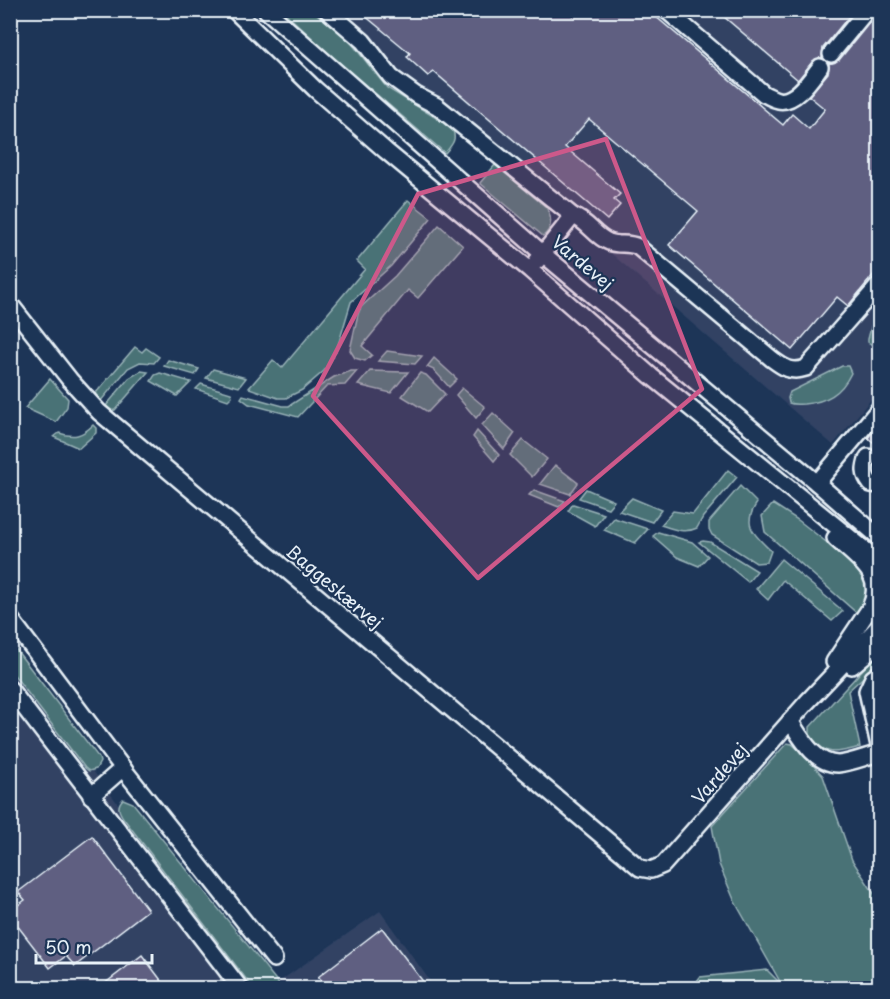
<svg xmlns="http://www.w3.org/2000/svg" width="890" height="999" viewBox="0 0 890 999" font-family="'Playpen Sans',sans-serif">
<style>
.built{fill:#304264}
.green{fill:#497276;stroke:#98b2b7;stroke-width:1.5}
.building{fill:#5e5f81;stroke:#e8f1f8;stroke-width:1.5}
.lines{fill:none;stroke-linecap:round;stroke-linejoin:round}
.minor-casing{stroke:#e8f1f8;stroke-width:20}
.minor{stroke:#1d3557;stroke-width:15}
.marked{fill:#cd598a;fill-opacity:0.2;stroke:#cd598a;stroke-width:4.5;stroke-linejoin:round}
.labels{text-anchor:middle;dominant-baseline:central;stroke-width:4.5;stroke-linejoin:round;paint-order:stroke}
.street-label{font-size:18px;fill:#e8f1f8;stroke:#1d3557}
</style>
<rect width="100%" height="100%" fill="#1d3557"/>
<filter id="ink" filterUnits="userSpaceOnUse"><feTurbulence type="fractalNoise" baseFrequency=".0167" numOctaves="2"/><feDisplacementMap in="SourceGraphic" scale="12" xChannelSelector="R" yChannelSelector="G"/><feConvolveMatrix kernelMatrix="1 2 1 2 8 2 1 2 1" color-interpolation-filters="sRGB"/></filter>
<g filter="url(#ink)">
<g class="built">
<path d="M 330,11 L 879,11 L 879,390 L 833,445 Z"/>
<path d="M 11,662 L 257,988 L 11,988 Z"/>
<path d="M 380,911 L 435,988 L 270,988 Z"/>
</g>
<g class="green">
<path d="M 283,11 L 313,11 L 349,40 L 387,88 L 451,127 C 458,138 453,144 445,153 L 326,51 Z"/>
<path d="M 495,165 L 546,207 C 552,216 553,229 543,236 L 480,183 Z"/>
<path d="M 408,200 L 431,218 L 391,266 L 351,302 L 337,349 L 328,366 L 324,371 L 302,390 L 286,398 L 278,398 L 249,388 L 273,360 L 282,368 L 365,269 L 357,261 Z"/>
<path d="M 439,225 L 463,246 L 418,298 L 408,290 L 362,346 L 372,355 L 365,361 L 355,358 L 350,350 L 358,314 L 361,307 L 395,276 Z"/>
<path d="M 879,306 L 879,344 L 874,346 L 868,342 L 868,339 L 875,312 Z"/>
<path d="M 135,347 L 142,352 L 146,348 L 159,357 L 154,363 L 140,362 L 128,368 L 100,402 L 96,398 L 95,394 Z"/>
<path d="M 387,351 L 422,356 L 415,364 L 378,361 Z"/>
<path d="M 434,358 L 457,379 L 449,387 L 434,370 L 427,367 Z"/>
<path d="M 168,360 L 199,369 L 195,375 L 164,366 Z"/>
<path d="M 842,366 L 848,366 L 851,373 C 841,394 826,402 804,404 C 798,404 794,405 789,403 L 788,398 L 790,392 Z"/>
<path d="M 213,369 L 246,378 L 239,387 L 206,378 Z"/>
<path d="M 141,371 L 148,372 L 115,410 L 109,411 L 105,407 L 129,378 Z"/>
<path d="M 351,371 L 357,371 L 345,385 L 327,386 L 298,417 L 249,404 L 241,398 L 243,395 L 283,406 L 289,406 L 334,377 Z"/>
<path d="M 370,371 L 404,372 L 408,372 L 391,393 L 358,385 Z"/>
<path d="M 160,373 L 191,382 L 177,396 L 151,381 L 155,375 Z"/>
<path d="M 420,373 L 426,375 L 445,394 L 428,412 L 402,396 Z"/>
<path d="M 50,379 L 68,399 L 67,407 L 56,422 L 25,408 Z"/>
<path d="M 201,384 L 231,393 L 232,396 L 228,400 L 196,389 Z"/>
<path d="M 462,388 L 485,407 L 476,418 L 456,395 Z"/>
<path d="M 493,413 L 515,433 L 504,449 L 482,425 Z"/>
<path d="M 93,425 L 96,428 L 96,433 L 79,448 L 54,437 L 59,433 C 74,438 82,436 93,425 Z"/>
<path d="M 477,431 L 499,455 L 494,461 L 473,437 Z"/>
<path d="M 523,440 L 547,459 L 532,477 L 510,455 Z"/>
<path d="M 555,465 L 578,483 L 570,494 L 540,484 Z"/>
<path d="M 728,470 L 737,477 L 703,517 L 697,528 C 685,534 673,529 661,525 L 673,511 L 693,514 Z"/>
<path d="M 740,486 L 757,503 C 741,526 755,535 771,551 L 767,562 L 756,563 L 712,535 L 709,529 L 709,522 Z"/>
<path d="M 586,489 L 614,501 L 608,508 L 579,498 Z"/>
<path d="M 534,490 L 565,501 L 559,507 L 529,495 Z"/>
<path d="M 632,498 L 661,510 L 652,522 L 619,511 Z"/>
<path d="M 573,504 L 604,514 L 595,526 L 568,511 Z"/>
<path d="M 773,504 L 798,520 L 862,570 C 873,586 868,600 859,615 L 765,532 L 762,516 Z"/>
<path d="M 614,518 L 648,529 L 635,543 L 604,530 Z"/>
<path d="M 658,532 L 692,542 L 708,556 L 699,566 L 677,557 L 653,536 Z"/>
<path d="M 703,541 L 710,542 L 757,571 L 748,582 L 699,542 Z"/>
<path d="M 781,559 L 843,611 L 832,621 L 783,580 L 768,600 L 756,589 Z"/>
<path d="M 11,643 L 99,758 L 100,762 L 96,769 L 89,771 L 85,768 L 11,671 Z"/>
<path d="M 879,652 L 879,663 L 848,691 L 860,747 C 836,753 829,757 810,738 L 810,727 Z"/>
<path d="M 787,743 L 792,744 L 803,754 L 823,776 L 852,860 L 879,901 L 879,988 L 692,988 L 700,977 L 767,970 L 782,985 L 735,902 L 719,864 L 712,826 Z"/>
<path d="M 123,799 L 133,803 L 279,984 L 272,988 L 253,988 L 124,819 C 119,812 116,806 123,799 Z"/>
</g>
<g class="building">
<path d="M 358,10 L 566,10 L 573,16 L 578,10 L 648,10 L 783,125 L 792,114 L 809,129 L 825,109 L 809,96 L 828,73 L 829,63 L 839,60 L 875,16 L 877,10 L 879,10 L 879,268 L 848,306 L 837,297 L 792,350 L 669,245 L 698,211 L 589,119 L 565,147 L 620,194 L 614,200 L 620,205 L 607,220 L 434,72 L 428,76 L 407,57 L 410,53 Z"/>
<path d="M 716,10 L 854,10 L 823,48 L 822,58 L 813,61 L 798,80 Z"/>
<path d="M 879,424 L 879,447 L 868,438 Z"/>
<path d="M 92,836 L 148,910 L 75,966 L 66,956 L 50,968 L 10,916 L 10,911 L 25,900 L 18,892 Z"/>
<path d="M 382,928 L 428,988 L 327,988 L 318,977 Z"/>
<path d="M 142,955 L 167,988 L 99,988 Z"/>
</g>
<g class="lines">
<g class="minor-casing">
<g id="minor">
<path d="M 234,10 L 315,89 L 386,151 L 530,270 L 651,376 L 880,562"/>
<path d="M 266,10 L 543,254 L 817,483 L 880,538"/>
<path d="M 327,10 L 363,41 L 391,77 L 416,95 L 437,106 L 573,216 L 537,261"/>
<path d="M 666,10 L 764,94 C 769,96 773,99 778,100 C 795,104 811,79 820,67"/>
<path d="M 831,54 L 867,10"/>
<path d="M 573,216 C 588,221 595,237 609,242 C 619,246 628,242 638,247 L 772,359 C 784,368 791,373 806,368 L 880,284"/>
<path d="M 10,304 L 70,380 L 99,412 L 640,868 L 651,870 L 663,865 L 807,702 L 880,625"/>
<path d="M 868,457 C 864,468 863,474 871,484 L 880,485"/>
<path d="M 817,483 L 880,408"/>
<path d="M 10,618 L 128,775 L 274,959"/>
<path d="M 834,662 L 870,608 C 886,574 857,559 835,538"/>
<path d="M 852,666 L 880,642"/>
<path d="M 880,673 L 873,678 L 867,691 L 880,750"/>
<path d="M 10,689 L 240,988"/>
<path d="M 790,721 C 801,738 815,764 838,764 C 851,763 867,756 880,753"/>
<path d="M 91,796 L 123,768"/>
</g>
</g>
<use href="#minor" class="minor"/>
</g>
</g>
<path class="marked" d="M 606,139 L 702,389 L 478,578 L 313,396 L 418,194 Z"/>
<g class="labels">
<g class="street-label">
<text transform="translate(583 262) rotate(40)">Vardevej</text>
<text transform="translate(335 586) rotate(40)">Baggeskærvej</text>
<text transform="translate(719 773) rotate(-49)">Vardevej</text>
</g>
</g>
<rect width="890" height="999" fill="none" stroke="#1d3557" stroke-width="36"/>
<rect x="18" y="18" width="854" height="963" fill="none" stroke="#e8f1f8" stroke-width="2" filter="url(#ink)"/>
<path d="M36 954v9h116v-9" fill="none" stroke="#e8f1f8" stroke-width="3"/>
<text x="45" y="954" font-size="18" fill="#e8f1f8" stroke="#1d3557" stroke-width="4.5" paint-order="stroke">50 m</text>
</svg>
